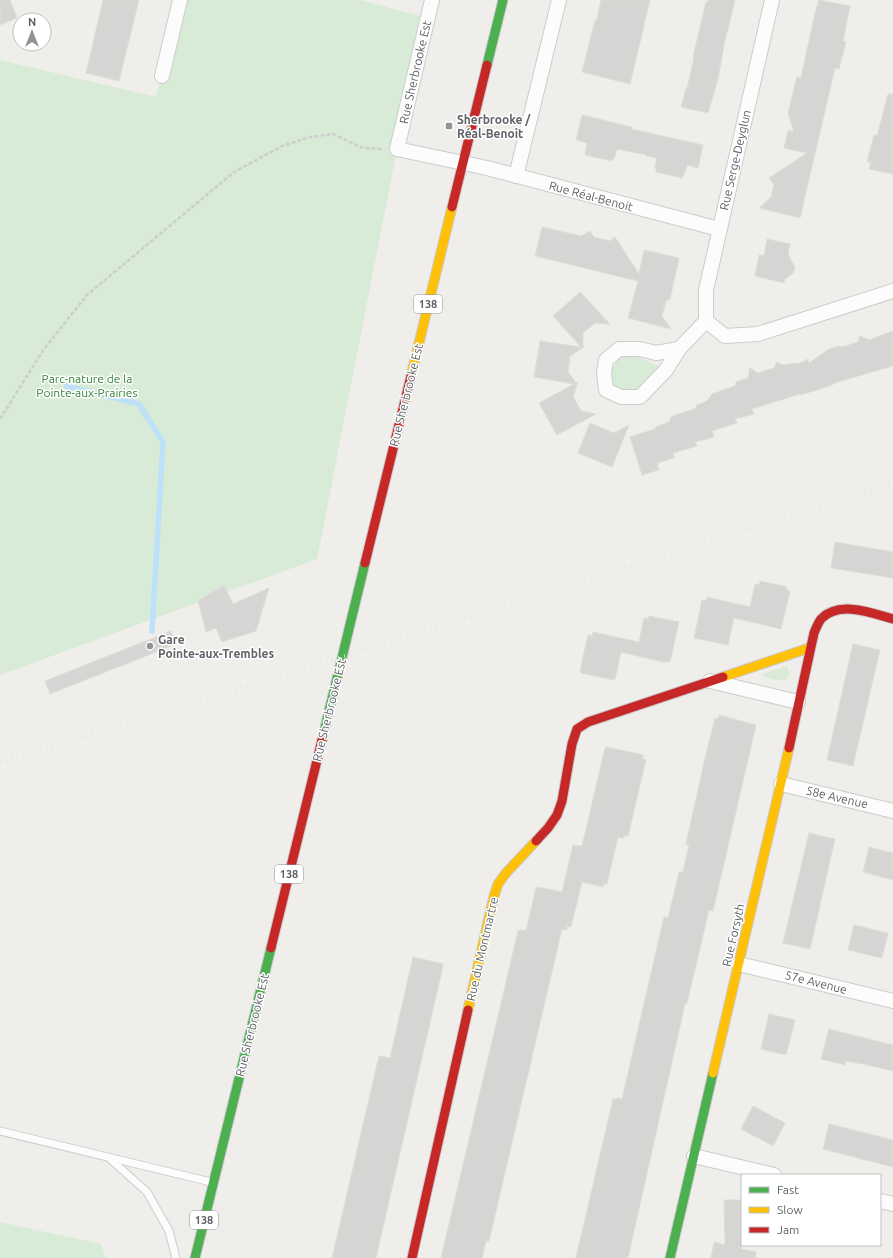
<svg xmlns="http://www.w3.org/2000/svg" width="893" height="1258" viewBox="0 0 893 1258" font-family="Ubuntu,sans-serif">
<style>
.green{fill:#d8ebd6}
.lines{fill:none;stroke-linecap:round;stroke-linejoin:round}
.stream{stroke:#bfe0f9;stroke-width:5.5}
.building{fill:#d6d5d3;stroke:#deddd9}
.lane-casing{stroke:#cbcccc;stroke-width:9}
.street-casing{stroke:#cbcccc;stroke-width:16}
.fast-casing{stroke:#cacacb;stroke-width:11}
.slow-casing{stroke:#cacacb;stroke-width:11}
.jam-casing{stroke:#cacacb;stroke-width:11}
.path{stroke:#cacfcc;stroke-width:2.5;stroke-dasharray:4 2;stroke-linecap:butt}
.lane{stroke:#fdfcfc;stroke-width:7}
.street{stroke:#fdfcfc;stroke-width:14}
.fast{stroke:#4caf50;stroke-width:9}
.slow{stroke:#ffc107;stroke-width:9}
.jam{stroke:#c62828;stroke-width:9}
.rail{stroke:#e4e4e4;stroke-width:3;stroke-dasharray:1 5;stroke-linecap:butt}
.poi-dot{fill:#919496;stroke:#fff;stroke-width:1.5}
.labels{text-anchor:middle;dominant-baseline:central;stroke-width:3;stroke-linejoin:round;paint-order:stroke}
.shield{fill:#fff;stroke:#8f9295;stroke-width:1}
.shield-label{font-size:11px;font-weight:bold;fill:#5f6368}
.street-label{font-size:12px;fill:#5f6368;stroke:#fff}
.poi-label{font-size:12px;font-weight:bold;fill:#5f6368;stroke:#fff;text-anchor:start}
.park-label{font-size:12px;fill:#348238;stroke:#fff}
</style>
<rect width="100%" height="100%" fill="#efeeea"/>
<g class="green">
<path d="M 180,0 L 360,0 L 428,18 L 397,149 L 317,559 L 0,675 L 0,60 L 156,97 Z"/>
<path d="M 624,356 L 636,356 L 658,366 L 658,368 L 656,371 L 637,390 C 633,390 628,392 624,391 C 606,387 609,362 624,356 Z"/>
<path d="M 787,666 L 789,672 L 787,679 C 780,682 769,679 763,675 L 764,673 Z"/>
<path d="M 0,1222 L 101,1244 L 106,1258 L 0,1258 Z"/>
</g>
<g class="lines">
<path class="stream" d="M 66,386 L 139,404 L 163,442 L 152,631"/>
</g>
<g class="building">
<path d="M 0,0 L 10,0 L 17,18 L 0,25 Z"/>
<path d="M 103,0 L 139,0 L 119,81 L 86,73 Z"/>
<path d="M 601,0 L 650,0 L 630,84 L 582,72 L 595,20 L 597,20 Z"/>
<path d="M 708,0 L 735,0 L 724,45 L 718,79 L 708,113 L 681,107 L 686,88 L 687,88 L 694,58 L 693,57 L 706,2 L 707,3 Z"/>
<path d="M 819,0 L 850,6 L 843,41 L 846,42 L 839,69 L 835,68 L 800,218 L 759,208 L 771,197 L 774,185 L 769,178 L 807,153 L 784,148 L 788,130 L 794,132 L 788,113 L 797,77 L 801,78 L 815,13 Z"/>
<path d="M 888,94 L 893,94 L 893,174 L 869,169 L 871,162 L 867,162 L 874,135 L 877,136 Z"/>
<path d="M 582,115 L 632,127 L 631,129 L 703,145 L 698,168 L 687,165 L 684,175 L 683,175 L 682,178 L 656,172 L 656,168 L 655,168 L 657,158 L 646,156 L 646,155 L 617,149 L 614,159 L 613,158 L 612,161 L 585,155 L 587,143 L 576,140 Z"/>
<path d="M 542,227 L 581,236 L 590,231 L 594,237 L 610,241 L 615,237 L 639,274 L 644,250 L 679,258 L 670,299 L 666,301 L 662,316 L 671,329 L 628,318 L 638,281 L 535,256 Z"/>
<path d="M 767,239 L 790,244 L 788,254 L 795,267 L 793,273 L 785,279 L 784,283 L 755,276 L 759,255 L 764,256 Z"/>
<path d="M 580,292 L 610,324 L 595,323 L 583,333 L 583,347 L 584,347 L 570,356 L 568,372 L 576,383 L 578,382 L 573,396 L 581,411 L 596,414 L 557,435 L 539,403 L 574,384 L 534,377 L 540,341 L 581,347 L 553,316 Z"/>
<path d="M 893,331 L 893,366 L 834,383 L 834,384 L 817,390 L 800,395 L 800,394 L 752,409 L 754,414 L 735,419 L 737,423 L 712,431 L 714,437 L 695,442 L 697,446 L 673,453 L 674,458 L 657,463 L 659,470 L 642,475 L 630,437 L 655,429 L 657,426 L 669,422 L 672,416 L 695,409 L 697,405 L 707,401 L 712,394 L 735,386 L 736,382 L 748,378 L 750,368 L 758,373 L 774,368 L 777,362 L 782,365 L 800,363 L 808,359 L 809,363 L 829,349 L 839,346 L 842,347 L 858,342 L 860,336 L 869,340 Z"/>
<path d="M 590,423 L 614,433 L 629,425 L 612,467 L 578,453 Z"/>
<path d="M 835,542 L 893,552 L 893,578 L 831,568 Z"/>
<path d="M 760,581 L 787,587 L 786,590 L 790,591 L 781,629 L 734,618 L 728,645 L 694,638 L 702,600 L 706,601 L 707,597 L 750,607 L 755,584 L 759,585 Z"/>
<path d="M 224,585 L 233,604 L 269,588 L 256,631 L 222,642 L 216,628 L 206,632 L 198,601 Z"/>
<path d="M 649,616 L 679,622 L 670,662 L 663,662 L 621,652 L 615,679 L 613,680 L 581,673 L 581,671 L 580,671 L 588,635 L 592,636 L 593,632 L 639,642 L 644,618 L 648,619 Z"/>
<path d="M 171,631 L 176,644 L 50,694 L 45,681 Z"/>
<path d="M 853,644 L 880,650 L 853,766 L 827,760 Z"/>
<path d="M 719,715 L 756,725 L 713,911 L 709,910 L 687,1003 L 685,1004 L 628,1258 L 576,1258 L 613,1099 L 616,1099 L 617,1098 L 622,1099 L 664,917 L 668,918 L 669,914 L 679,872 L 683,872 L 689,845 L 686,844 L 705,758 L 715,718 L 718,719 Z"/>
<path d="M 607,747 L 643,755 L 643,759 L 646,760 L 628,836 L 624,835 L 624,838 L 618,837 L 607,884 L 604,884 L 603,887 L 582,882 L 571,927 L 567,926 L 567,930 L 562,929 L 489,1241 L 486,1241 L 482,1258 L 441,1258 L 518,931 L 520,930 L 526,931 L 536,888 L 538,887 L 562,892 L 573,845 L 582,846 L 605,748 Z"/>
<path d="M 809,833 L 835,839 L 810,949 L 783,943 Z"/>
<path d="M 869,847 L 893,853 L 893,880 L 863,872 Z"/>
<path d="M 854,925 L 888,933 L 882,958 L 848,950 Z"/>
<path d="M 413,957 L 443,964 L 442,966 L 443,966 L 376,1258 L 332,1258 L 379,1056 L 390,1058 Z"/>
<path d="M 769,1014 L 795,1020 L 786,1055 L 761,1049 Z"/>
<path d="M 829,1029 L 893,1045 L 893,1071 L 863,1064 L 845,1061 L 845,1065 L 821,1059 Z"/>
<path d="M 753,1106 L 785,1123 L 773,1146 L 741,1129 Z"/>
<path d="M 829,1124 L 893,1140 L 893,1167 L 823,1149 Z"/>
<path d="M 724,1200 L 742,1200 L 742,1242 L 741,1249 L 756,1252 L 755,1258 L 711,1258 L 714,1242 L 725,1245 Z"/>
</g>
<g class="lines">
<g class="lane-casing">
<g id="lane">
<path d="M 0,1131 L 211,1182"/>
<path d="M 109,1158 L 147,1192 L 169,1231 L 176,1258"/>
</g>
</g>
<g class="street-casing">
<g id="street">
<path d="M 432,0 L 397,149 L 487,168 L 719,229"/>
<path d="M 162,76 L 180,0"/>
<path d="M 516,176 L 559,0"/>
<path d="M 706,321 L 706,290 L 772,0"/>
<path d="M 679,349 L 656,353 L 640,349 L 619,349 L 606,360 L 604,373 L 606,390 L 621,397 L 640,397 L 666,370 L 679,349 L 706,321 L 725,336 L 758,334 L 893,291"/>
<path d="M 710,681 L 798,702"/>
<path d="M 781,784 L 893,811"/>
<path d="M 739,964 L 893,1001"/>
<path d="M 694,1156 L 774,1175"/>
<path d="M 880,1201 L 893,1204"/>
</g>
</g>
<g class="fast-casing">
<g id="fast">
<path d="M 487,65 L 503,0"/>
<path d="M 322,740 L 365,563"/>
<path d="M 195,1258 L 271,948"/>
<path d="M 670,1258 L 713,1073"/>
</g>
</g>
<g class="slow-casing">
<g id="slow">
<path d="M 411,376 L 452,207"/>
<path d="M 723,677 L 809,648"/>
<path d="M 468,1010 L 494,896 L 498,884 L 506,873 L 536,841"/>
<path d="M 713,1073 L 789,748"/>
</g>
</g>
<g class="jam-casing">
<g id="jam">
<path d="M 452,207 L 487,65"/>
<path d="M 365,563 L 411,376"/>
<path d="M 789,748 L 814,633 C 816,628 818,623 821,619 C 839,600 872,613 893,619"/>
<path d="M 536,841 L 548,828 L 557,815 L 562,801 L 572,744 L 577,729 L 588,722 L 723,677"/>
<path d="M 271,948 L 322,740"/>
<path d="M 412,1258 L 468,1010"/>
</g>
</g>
<path class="path" d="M 0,419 L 44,349 L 87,295 L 234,172 L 282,146 L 310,137 L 333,134 L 363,148 L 382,149"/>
<use href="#lane" class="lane"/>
<use href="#street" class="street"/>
<use href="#fast" class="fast"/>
<use href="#slow" class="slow"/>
<use href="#jam" class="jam"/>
<path class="rail" d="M 0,762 L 194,703 L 893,484"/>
</g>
<g class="poi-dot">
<rect x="445" y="122" width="8" height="8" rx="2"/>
<circle cx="150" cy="646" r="4"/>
</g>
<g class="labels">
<g class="shield">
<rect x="414" y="295" width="28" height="18" rx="3"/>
<rect x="275" y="865" width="28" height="18" rx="3"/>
<rect x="190" y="1211" width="28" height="18" rx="3"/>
</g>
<g class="shield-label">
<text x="428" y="304">138</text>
<text x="289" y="874">138</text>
<text x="204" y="1220">138</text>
</g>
<g class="street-label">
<text transform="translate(415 72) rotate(-77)">Rue Sherbrooke Est</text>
<text transform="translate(735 160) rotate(-77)">Rue Serge-Deyglun</text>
<text transform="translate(591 196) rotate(15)">Rue Réal-Benoit</text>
<text transform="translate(406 395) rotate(-76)">Rue Sherbrooke Est</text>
<text transform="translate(329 710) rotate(-76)">Rue Sherbrooke Est</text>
<text transform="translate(837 797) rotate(13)">58e Avenue</text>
<text transform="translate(733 935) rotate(-77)">Rue Forsyth</text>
<text transform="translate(482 949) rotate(-77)">Rue du Montmartre</text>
<text transform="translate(816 982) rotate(14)">57e Avenue</text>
<text transform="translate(252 1025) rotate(-76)">Rue Sherbrooke Est</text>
</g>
<g class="poi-label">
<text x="457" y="119">Sherbrooke /<tspan x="457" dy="14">Réal-Benoit</tspan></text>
<text x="158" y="639">Gare<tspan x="158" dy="14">Pointe-aux-Trembles</tspan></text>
</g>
<g class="park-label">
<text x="87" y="378">Parc-nature de la<tspan x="87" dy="14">Pointe-aux-Prairies</tspan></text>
</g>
</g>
<rect x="741" y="1174" width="140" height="72" fill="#ffffff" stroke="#bfc1c3"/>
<rect x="749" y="1187" width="20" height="6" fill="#4caf50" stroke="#bfc1c3"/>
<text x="777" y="1194" font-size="12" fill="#5f6368">Fast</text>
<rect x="749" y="1207" width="20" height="6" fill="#ffc107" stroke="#bfc1c3"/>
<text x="777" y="1214" font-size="12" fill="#5f6368">Slow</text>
<rect x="749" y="1227" width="20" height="6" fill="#c62828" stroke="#bfc1c3"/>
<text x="777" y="1234" font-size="12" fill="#5f6368">Jam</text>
<g transform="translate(32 32)"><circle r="19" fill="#ffffff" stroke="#bfc1c3"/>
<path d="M0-3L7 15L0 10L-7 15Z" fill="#919496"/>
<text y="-6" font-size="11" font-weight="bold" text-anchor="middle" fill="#5f6368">N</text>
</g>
</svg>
